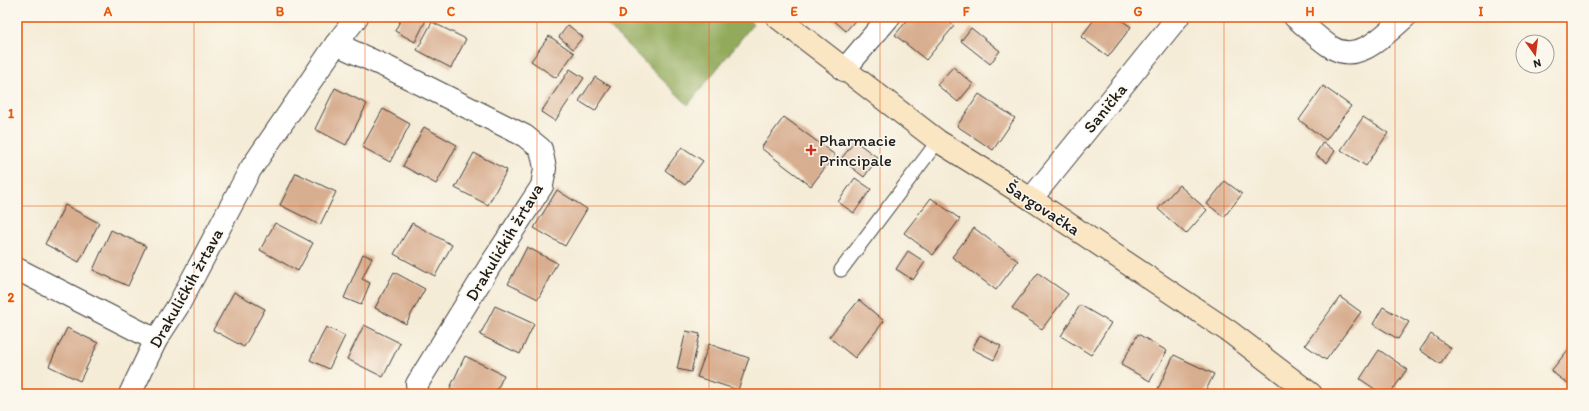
<svg xmlns="http://www.w3.org/2000/svg" width="1589" height="411" viewBox="0 0 1589 411" font-family="Itim,sans-serif">
<style>
.forest{fill:#92aa5b;stroke:#57633c}
.lines{fill:none;stroke-linecap:round;stroke-linejoin:round}
.stream{stroke:#5eb8db;stroke-width:7}
.building{fill:#d8ae90}
.lane-casing{stroke:#3d3b38;stroke-width:15}
.street-casing{stroke:#3d3b38;stroke-width:24}
.secondary-casing{stroke:#3d3b38;stroke-width:24}
.lane{stroke:#fff;stroke-width:13}
.street{stroke:#fff;stroke-width:22}
.secondary{stroke:#fbe6c4;stroke-width:22}
.grid{fill:none;stroke:#e8590c;stroke-width:1;stroke-opacity:0.55}
.poi-dot{fill:#c8321e;stroke:#fbf7ec;stroke-width:1.5}
.labels{text-anchor:middle;dominant-baseline:central;stroke-width:3;stroke-linejoin:round;paint-order:stroke}
.street-label{font-size:17px;fill:#1c1c1c;stroke:#fbf7ec}
.poi-label{font-size:17px;fill:#1c1c1c;stroke:#fbf7ec;text-anchor:start}
.neatline{fill:none;stroke:#e8590c;stroke-width:1.5}
.grid-label{font-size:13px;text-anchor:middle;font-weight:bold;fill:#e8590c}
</style>
<rect width="100%" height="100%" fill="#fbf7ec"/>
<filter id="ink" filterUnits="userSpaceOnUse"><feTurbulence type="fractalNoise" baseFrequency=".025" numOctaves="2"/><feDisplacementMap in="SourceGraphic" scale="8" xChannelSelector="R" yChannelSelector="G"/><feConvolveMatrix kernelMatrix="1 2 1 2 8 2 1 2 1" color-interpolation-filters="sRGB"/></filter>
<filter id="wash" filterUnits="userSpaceOnUse"><feTurbulence type="fractalNoise" baseFrequency=".012" numOctaves="4" result="noise"/><feDisplacementMap in="SourceGraphic" scale="16" xChannelSelector="R" yChannelSelector="G"/><feGaussianBlur stdDeviation="0.9" result="paint"/><feColorMatrix in="noise" values="0 0 0 0 0 0 0 0 0 0 0 0 0 0 0 0 0 1.4 0 .05"/><feComposite in="paint" operator="in"/></filter>
<g filter="url(#wash)">
<rect width="100%" height="100%" fill="#f5ecd7"/>
<path class="forest" d="M 603,17 L 746,17 L 753,24 L 688,105 L 609,27 Z"/>
<g class="lines">
<path class="stream" d="M 1565,17 L 1572,19"/>
</g>
<g id="blocks">
<g class="building">
<path d="M 402,17 L 421,17 L 426,20 L 415,42 L 395,31 Z"/>
<path d="M 830,17 L 858,17 L 846,31 Z"/>
<path d="M 910,17 L 943,17 L 954,26 L 926,60 L 895,35 Z"/>
<path d="M 1096,17 L 1117,17 L 1131,27 L 1108,57 L 1081,37 Z"/>
<path d="M 432,22 L 466,39 L 451,68 L 417,50 Z"/>
<path d="M 568,25 L 583,37 L 573,49 L 559,37 Z"/>
<path d="M 971,28 L 1000,51 L 990,64 L 961,41 Z"/>
<path d="M 549,36 L 574,53 L 556,78 L 531,61 Z"/>
<path d="M 953,67 L 973,84 L 958,102 L 937,85 Z"/>
<path d="M 570,69 L 584,78 L 555,121 L 541,112 Z"/>
<path d="M 595,77 L 611,87 L 595,111 L 579,101 Z"/>
<path d="M 1323,86 L 1351,106 L 1326,140 L 1299,120 Z"/>
<path d="M 335,88 L 367,104 L 346,145 L 315,129 Z"/>
<path d="M 979,94 L 1015,118 L 993,150 L 957,126 Z"/>
<path d="M 383,109 L 410,124 L 390,162 L 362,147 Z"/>
<path d="M 784,117 L 835,155 L 811,186 L 761,148 Z"/>
<path d="M 1363,117 L 1388,133 L 1366,166 L 1341,150 Z"/>
<path d="M 424,127 L 457,145 L 436,184 L 403,166 Z"/>
<path d="M 855,141 L 878,158 L 864,177 L 841,159 Z"/>
<path d="M 1323,142 L 1335,151 L 1327,163 L 1315,155 Z"/>
<path d="M 682,147 L 703,161 L 685,185 L 665,170 Z"/>
<path d="M 474,153 L 507,170 L 488,205 L 455,188 Z"/>
<path d="M 296,173 L 336,192 L 320,225 L 280,205 Z"/>
<path d="M 855,178 L 871,189 L 854,213 L 838,202 Z"/>
<path d="M 1225,181 L 1242,194 L 1224,217 L 1207,204 Z"/>
<path d="M 1179,185 L 1207,210 L 1186,234 L 1158,209 Z"/>
<path d="M 557,190 L 587,209 L 565,246 L 534,228 Z"/>
<path d="M 931,198 L 960,219 L 933,255 L 904,233 Z"/>
<path d="M 65,205 L 99,223 L 79,262 L 45,244 Z"/>
<path d="M 275,223 L 313,243 L 298,271 L 260,250 Z"/>
<path d="M 412,223 L 452,245 L 435,276 L 394,254 Z"/>
<path d="M 974,228 L 1018,261 L 996,290 L 952,257 Z"/>
<path d="M 111,230 L 146,246 L 128,286 L 93,270 Z"/>
<path d="M 527,247 L 557,263 L 538,299 L 508,284 Z"/>
<path d="M 908,251 L 925,262 L 913,280 L 896,269 Z"/>
<path d="M 363,254 L 372,258 L 362,279 L 370,283 L 361,305 L 344,298 Z"/>
<path d="M 394,272 L 425,289 L 406,324 L 375,308 Z"/>
<path d="M 1038,273 L 1068,294 L 1042,329 L 1012,308 Z"/>
<path d="M 234,292 L 265,309 L 244,347 L 213,330 Z"/>
<path d="M 1340,297 L 1361,312 L 1326,360 L 1305,345 Z"/>
<path d="M 859,300 L 884,321 L 855,358 L 829,337 Z"/>
<path d="M 1080,305 L 1111,323 L 1091,355 L 1061,336 Z"/>
<path d="M 495,306 L 534,324 L 520,354 L 480,335 Z"/>
<path d="M 1383,307 L 1409,322 L 1398,339 L 1373,324 Z"/>
<path d="M 364,325 L 400,343 L 383,377 L 347,359 Z"/>
<path d="M 326,327 L 345,336 L 329,369 L 310,360 Z"/>
<path d="M 67,328 L 98,343 L 80,381 L 49,366 Z"/>
<path d="M 686,331 L 700,334 L 691,372 L 677,369 Z"/>
<path d="M 1138,334 L 1167,351 L 1150,381 L 1121,365 Z"/>
<path d="M 1431,334 L 1451,348 L 1440,364 L 1420,350 Z"/>
<path d="M 980,335 L 1001,346 L 994,360 L 972,349 Z"/>
<path d="M 709,344 L 749,358 L 738,390 L 697,377 Z"/>
<path d="M 1572,345 L 1572,387 L 1551,371 Z"/>
<path d="M 1379,350 L 1407,369 L 1390,394 L 1382,394 L 1360,379 Z"/>
<path d="M 1174,355 L 1214,374 L 1204,394 L 1162,394 L 1157,391 Z"/>
<path d="M 465,356 L 504,375 L 495,394 L 462,394 L 450,388 Z"/>
</g>
</g>
</g>
<g filter="url(#ink)">
<use href="#blocks" fill-opacity="0" stroke="#3d3b38" stroke-width="1"/>
<g class="lines">
<g class="lane-casing">
<path id="lane" d="M 841,270 L 938,141"/>
</g>
<g class="street-casing">
<g id="street">
<path d="M 1295,17 C 1307,27 1318,39 1331,47 C 1359,65 1386,33 1405,17"/>
<path d="M 336,44 L 391,69 L 525,136 L 541,149 L 545,168 L 542,186 L 491,264 L 417,384"/>
<path d="M 844,70 L 889,17"/>
<path d="M 1031,199 L 1178,17"/>
<path d="M 17,269 L 156,340"/>
<path d="M 130,394 L 156,340 L 178,306 L 250,170 L 336,44 L 357,17"/>
</g>
</g>
<g class="secondary-casing">
<path id="secondary" d="M 777,17 L 938,141 L 1031,199 L 1230,332 L 1311,394"/>
</g>
<use href="#lane" class="lane"/>
<use href="#street" class="street"/>
<use href="#secondary" class="secondary"/>
</g>
</g>
<path class="grid" d="M 194,17 L 194,394M 365,17 L 365,394M 537,17 L 537,394M 709,17 L 709,394M 880,17 L 880,394M 1052,17 L 1052,394M 1224,17 L 1224,394M 1395,17 L 1395,394M 17,206 L 1572,206"/>
<path class="poi-dot" d="M809 144h4v4h4v4h-4v4h-4v-4h-4v-4h4z"/>
<g class="labels">
<g class="street-label">
<text transform="translate(1105 108) rotate(-51)">Sanička</text>
<text transform="translate(1043 208) rotate(33)">Šargovačka</text>
<text transform="translate(504 242) rotate(-59)">Drakulićkih žrtava</text>
<text transform="translate(186 288) rotate(-61)">Drakulićkih žrtava</text>
</g>
<g class="poi-label">
<text x="819" y="140">Pharmacie<tspan x="819" dy="20">Principale</tspan></text>
</g>
</g>
<rect width="1589" height="411" fill="none" stroke="#fbf7ec" stroke-width="44"/>
<g transform="translate(1535 54) rotate(166)"><circle r="19" fill="#fbf7ec" stroke="#a29f99"/>
<path d="M0-3L7 15L0 10L-7 15Z" fill="#c8321e"/>
<text y="-6" font-size="11" font-weight="bold" text-anchor="middle" fill="#1c1c1c">N</text>
</g>
<rect x="22" y="22" width="1545" height="367" class="neatline"/>
<g class="grid-label">
<text x="108" y="16">A</text>
<text x="280" y="16">B</text>
<text x="451" y="16">C</text>
<text x="623" y="16">D</text>
<text x="794" y="16">E</text>
<text x="966" y="16">F</text>
<text x="1138" y="16">G</text>
<text x="1310" y="16">H</text>
<text x="1481" y="16">I</text>
<text x="11" y="118">1</text>
<text x="11" y="302">2</text>
</g>
</svg>
